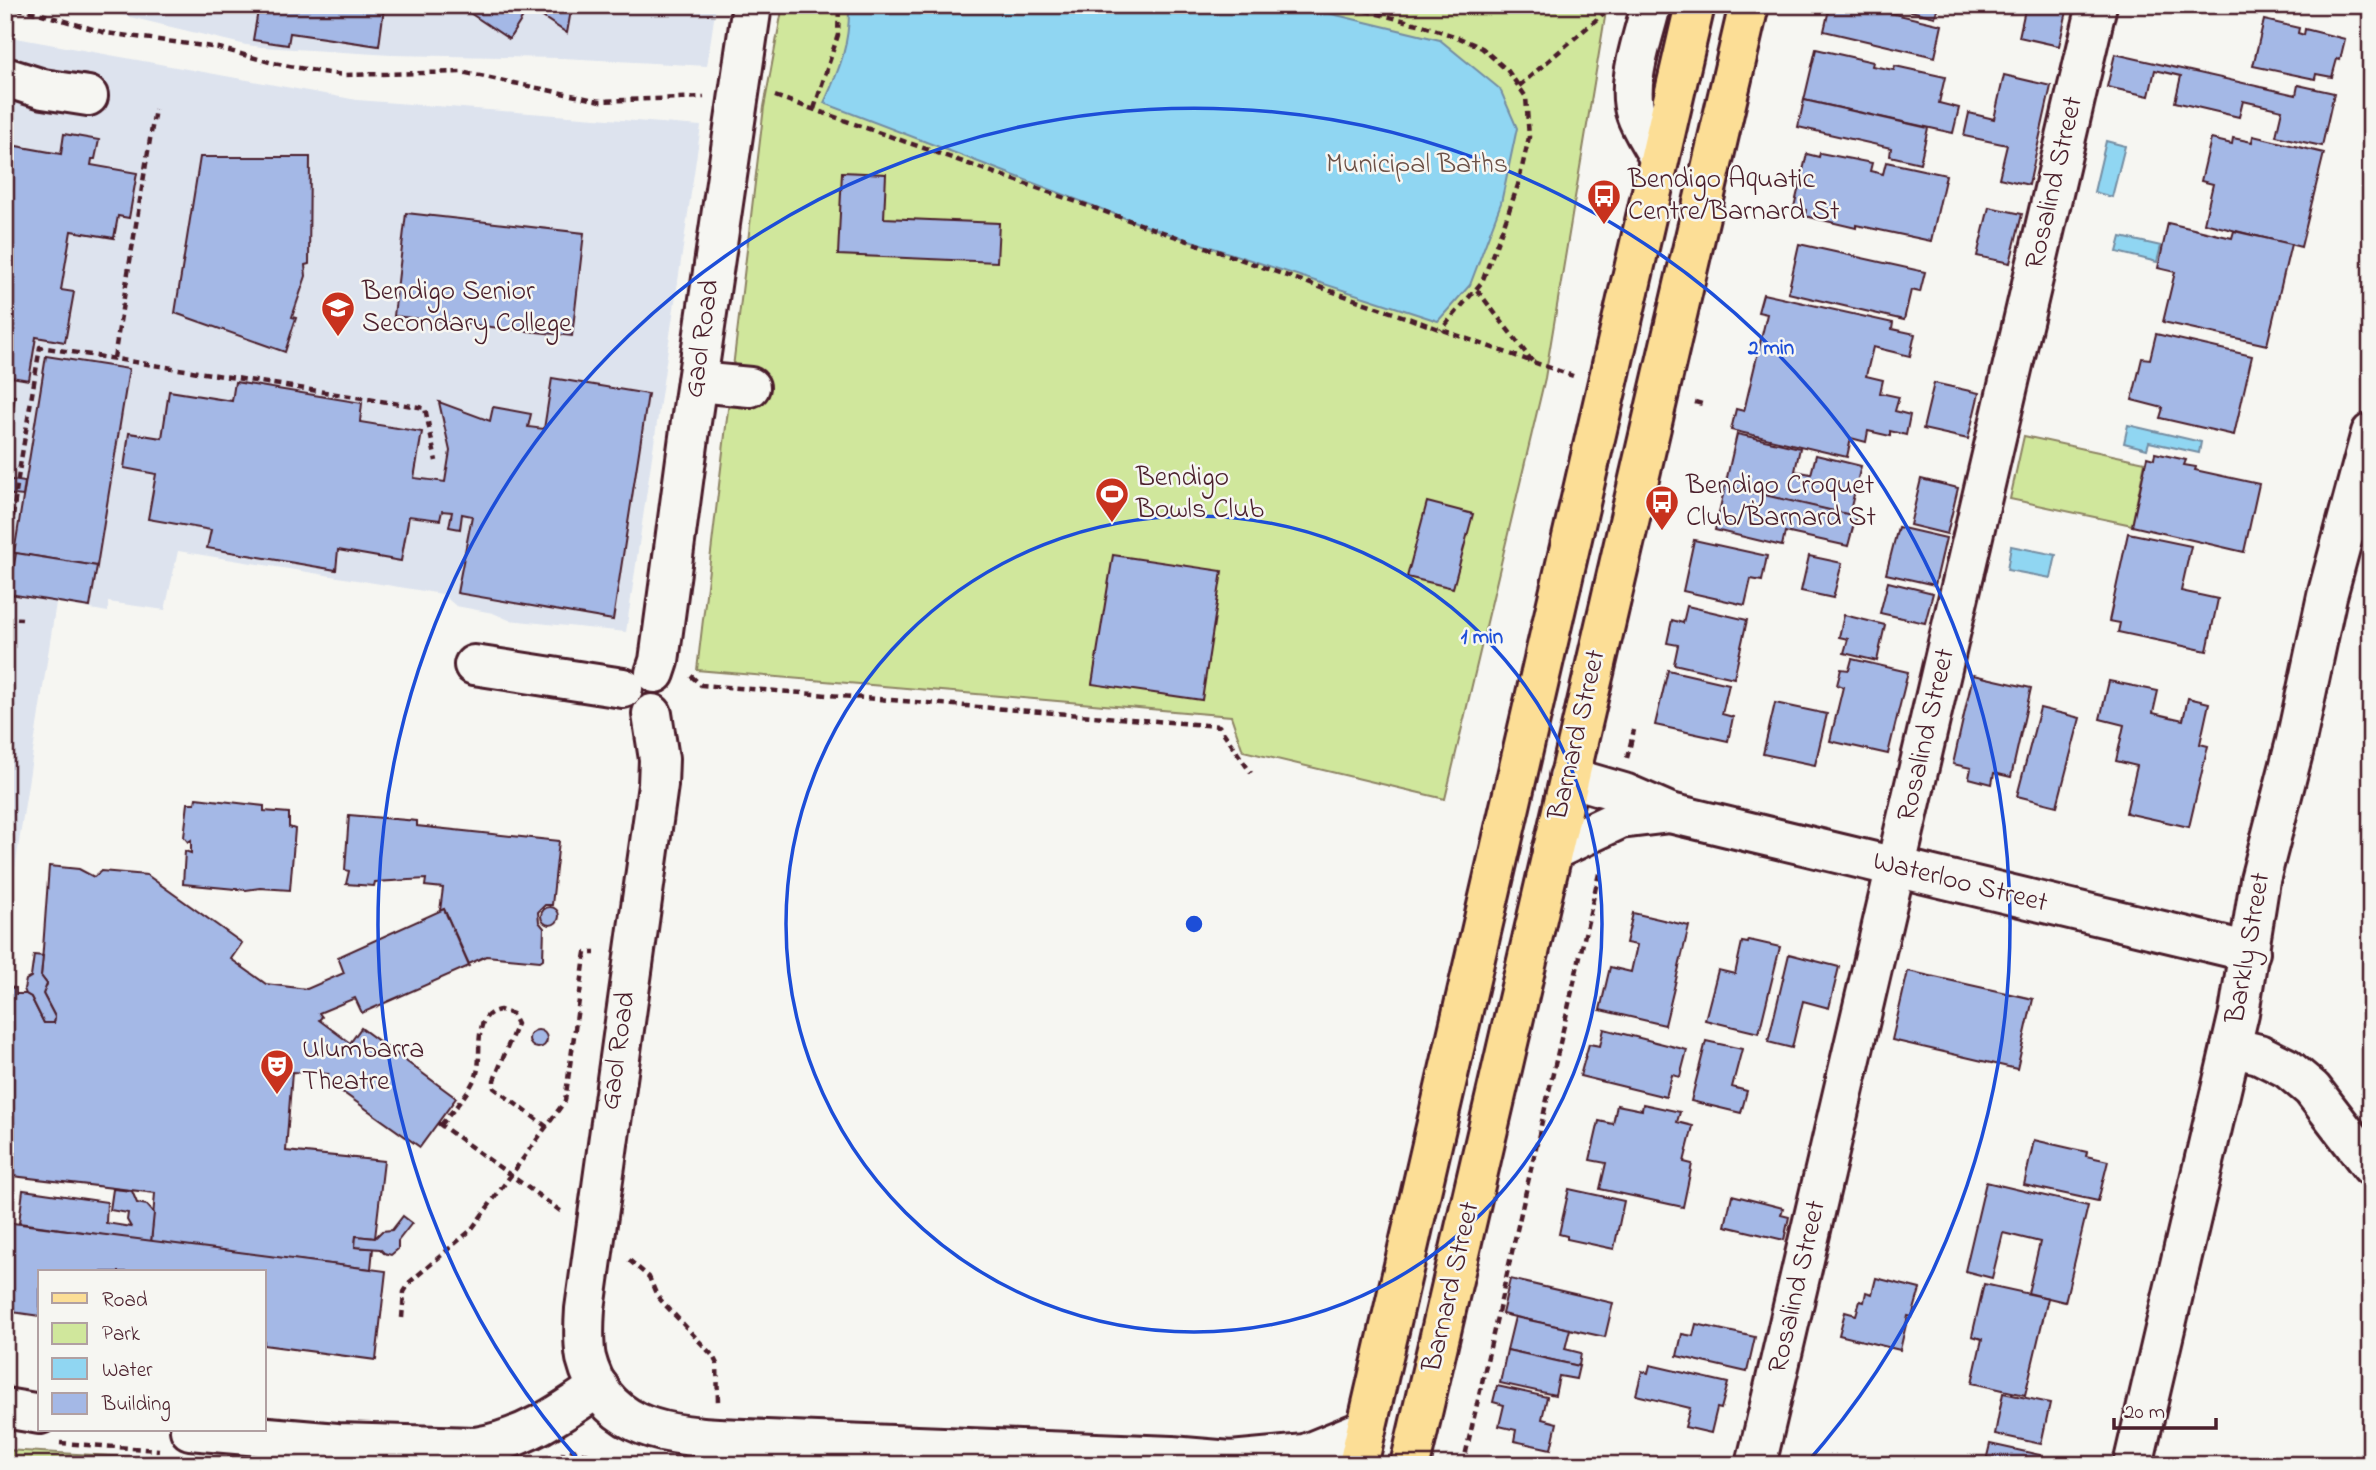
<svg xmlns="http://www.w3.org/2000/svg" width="2376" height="1470" viewBox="0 0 2376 1470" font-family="'Indie Flower',sans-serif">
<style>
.built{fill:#dde3ee}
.green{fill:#d0e79c;stroke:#8d8364;stroke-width:2}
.water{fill:#90d6f2;stroke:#748da2;stroke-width:2}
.building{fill:#a4b8e6;stroke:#4a1f2b;stroke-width:2}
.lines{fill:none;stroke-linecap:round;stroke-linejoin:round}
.minor-casing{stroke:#4a1f2b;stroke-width:44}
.major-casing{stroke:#4a1f2b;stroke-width:44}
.path{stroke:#4a1f2b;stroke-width:4.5;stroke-dasharray:7 5;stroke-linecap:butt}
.minor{stroke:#f6f6f2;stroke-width:38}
.major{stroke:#fcde96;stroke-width:38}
.ring{fill:none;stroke:#1d4ed8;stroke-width:3.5}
.labels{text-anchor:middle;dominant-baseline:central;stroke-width:5;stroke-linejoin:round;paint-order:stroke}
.park-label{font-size:28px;fill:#6c5147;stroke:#f6f6f2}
.poi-label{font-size:28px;fill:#4a1f2b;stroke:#f6f6f2;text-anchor:start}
.street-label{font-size:28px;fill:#4a1f2b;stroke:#f6f6f2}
.centre{fill:#1d4ed8;stroke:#f6f6f2;stroke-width:3.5}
.ring-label{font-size:21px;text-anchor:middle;font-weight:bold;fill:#1d4ed8;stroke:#f6f6f2;stroke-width:5;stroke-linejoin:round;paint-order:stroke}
</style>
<rect width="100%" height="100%" fill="#f6f6f2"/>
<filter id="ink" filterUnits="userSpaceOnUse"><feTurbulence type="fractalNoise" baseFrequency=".0143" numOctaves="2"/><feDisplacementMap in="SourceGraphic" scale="14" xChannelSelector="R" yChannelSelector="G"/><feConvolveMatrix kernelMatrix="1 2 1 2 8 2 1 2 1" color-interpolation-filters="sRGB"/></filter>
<g filter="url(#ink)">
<g class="built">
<path d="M 80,5 L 716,5 L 707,66 L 563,58 L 391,55 L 262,47 L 246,45 Z"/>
<path d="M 5,36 L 357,100 L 701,126 L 626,632 L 509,620 L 493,613 L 456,606 L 442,594 L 178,551 L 165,610 L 108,602 L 108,612 L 56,603 L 5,933 Z"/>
</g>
<g class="green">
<path d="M 783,5 L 1607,5 L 1545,378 L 1445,799 L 1243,751 L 1231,716 L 697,670 L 764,107 Z"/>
<path d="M 2024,436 L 2145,462 L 2132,525 L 2010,499 Z"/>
<path d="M 5,1450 L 272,1465 L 5,1465 Z"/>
</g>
<g class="water">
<path d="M 849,5 L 1304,5 L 1332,14 L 1440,40 L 1500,89 L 1517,128 L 1501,203 L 1470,285 L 1438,321 L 1146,226 L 824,103 C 840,68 850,44 849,5 Z"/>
<path d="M 2106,141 L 2125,146 L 2112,197 L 2094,192 Z"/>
<path d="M 2121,237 L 2161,246 L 2157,262 L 2117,252 Z"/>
<path d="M 2128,425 L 2201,442 L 2199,453 L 2149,442 L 2147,449 L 2124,443 Z"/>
<path d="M 2011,546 L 2056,555 L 2051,578 L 2007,570 Z"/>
</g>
<g class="building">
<path d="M 259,5 L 367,5 L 384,8 L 379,46 L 290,33 L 288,45 L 253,40 Z"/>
<path d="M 458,5 L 572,5 L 567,33 L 529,8 L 509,39 Z"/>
<path d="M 1830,5 L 1856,5 L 1942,25 L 1935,57 L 1824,31 Z"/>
<path d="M 1886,5 L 1938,5 L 1935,17 Z"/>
<path d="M 2026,5 L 2042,5 L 2067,11 L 2059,46 L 2019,37 Z"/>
<path d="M 2264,20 L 2299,28 L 2298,33 L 2304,35 L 2305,29 L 2345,39 L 2340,60 L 2337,59 L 2332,77 L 2316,74 L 2315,79 L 2253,66 Z"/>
<path d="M 1816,49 L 1873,62 L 1872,66 L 1894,70 L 1895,66 L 1945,77 L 1939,103 L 1959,108 L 1953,133 L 1804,100 Z"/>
<path d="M 2115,54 L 2296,95 L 2298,85 L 2334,93 L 2322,146 L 2276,136 L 2282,110 L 2243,101 L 2239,117 L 2175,102 L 2181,76 L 2155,70 L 2149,96 L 2107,87 Z"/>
<path d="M 2004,75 L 2051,86 L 2029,185 L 1999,178 L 2007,145 L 1964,136 L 1969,113 L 1994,119 Z"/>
<path d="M 1804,100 L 1928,128 L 1920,163 L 1890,156 L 1891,148 L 1798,127 Z"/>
<path d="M 64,134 L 99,140 L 95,159 L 92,159 L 91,165 L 137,173 L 129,218 L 118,216 L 114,238 L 71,231 L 61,290 L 74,292 L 65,342 L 36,337 L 29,380 L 5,376 L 5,234 L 9,210 L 5,210 L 5,144 L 61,154 Z"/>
<path d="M 2253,136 L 2324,153 L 2301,247 L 2204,223 L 2213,184 L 2201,181 L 2211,139 L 2232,144 L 2233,138 L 2252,142 Z"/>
<path d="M 1820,153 L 1872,163 L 1870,171 L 1883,174 L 1886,162 L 1946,175 L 1931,241 L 1856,225 L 1856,228 L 1805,216 L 1806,210 L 1794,207 L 1807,154 L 1819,157 Z"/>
<path d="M 200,157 L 310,157 L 309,264 L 305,265 L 306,276 L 292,317 L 296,318 L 285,352 L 175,313 Z"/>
<path d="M 842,172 L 886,174 L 884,218 L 999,223 L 997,262 L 838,255 Z"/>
<path d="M 1989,207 L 2022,214 L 2010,263 L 1977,256 Z"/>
<path d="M 406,213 L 584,233 L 572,336 L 394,316 Z"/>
<path d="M 2168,223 L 2232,238 L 2234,231 L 2291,244 L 2267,345 L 2163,322 L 2175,272 L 2158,268 Z"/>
<path d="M 1799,244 L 1925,272 L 1920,292 L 1911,290 L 1904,320 L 1788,293 Z"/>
<path d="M 1763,294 L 1893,323 L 1892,329 L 1915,334 L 1910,356 L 1873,347 L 1866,376 L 1883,380 L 1880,393 L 1899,397 L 1895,411 L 1910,415 L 1906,435 L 1890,431 L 1890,436 L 1868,431 L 1866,442 L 1851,438 L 1847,457 L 1731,430 L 1736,409 L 1744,411 L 1767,314 L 1758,312 Z"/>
<path d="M 2156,334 L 2252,356 L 2234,435 L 2160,418 L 2163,408 L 2132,400 L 2142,358 L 2150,359 Z"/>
<path d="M 46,356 L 129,369 L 97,566 L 14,553 Z"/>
<path d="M 552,378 L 648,394 L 613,620 L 457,593 L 472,516 L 462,514 L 460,529 L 449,527 L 452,512 L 442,511 L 440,520 L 409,516 L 401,561 L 338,550 L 336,570 L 207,548 L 211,530 L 148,519 L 156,474 L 124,468 L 129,433 L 162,438 L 169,391 L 232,401 L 235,382 L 362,403 L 360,422 L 422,432 L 414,478 L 445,482 L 450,451 L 439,402 L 490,421 L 493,407 L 531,414 L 528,427 L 544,429 Z"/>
<path d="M 1934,383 L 1979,393 L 1968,439 L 1923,429 Z"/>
<path d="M 5,395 L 15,396 L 5,458 Z"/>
<path d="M 1737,434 L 1800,448 L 1795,471 L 1811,474 L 1816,455 L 1861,466 L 1849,515 L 1725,486 Z"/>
<path d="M 2155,453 L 2186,460 L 2184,465 L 2196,467 L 2195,470 L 2259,484 L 2244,552 L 2132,526 L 2147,457 L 2154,459 Z"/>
<path d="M 5,479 L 25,482 L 23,496 L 5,494 Z"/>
<path d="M 1921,479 L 1958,488 L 1947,534 L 1910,525 Z"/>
<path d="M 1725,486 L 1856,516 L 1848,546 L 1785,532 L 1782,546 L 1715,530 Z"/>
<path d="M 5,494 L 10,494 L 5,533 Z"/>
<path d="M 1427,502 L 1473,514 L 1453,588 L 1407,577 Z"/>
<path d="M 1898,527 L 1946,538 L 1935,585 L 1886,574 Z"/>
<path d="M 2128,533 L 2191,546 L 2181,591 L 2218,599 L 2207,651 L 2118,632 L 2120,623 L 2109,621 Z"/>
<path d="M 1694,540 L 1767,556 L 1762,581 L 1751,579 L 1745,605 L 1683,591 Z"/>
<path d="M 16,553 L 97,566 L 90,607 L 9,594 Z"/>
<path d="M 1113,555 L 1222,571 L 1202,700 L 1092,684 Z"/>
<path d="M 1809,556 L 1842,563 L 1833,598 L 1801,591 Z"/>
<path d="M 1888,582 L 1933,593 L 1925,623 L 1880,613 Z"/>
<path d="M 1687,606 L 1747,620 L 1734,678 L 1674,664 L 1678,645 L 1667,643 L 1672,620 L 1683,623 Z"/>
<path d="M 1844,615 L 1885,625 L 1877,661 L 1844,653 L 1848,639 L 1839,637 Z"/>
<path d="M 1852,659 L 1908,672 L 1888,754 L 1830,741 L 1843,687 L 1837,685 L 1841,669 L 1849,670 Z"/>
<path d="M 1668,670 L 1729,684 L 1722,714 L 1733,717 L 1728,741 L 1655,725 Z"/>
<path d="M 1973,675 L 2031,688 L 2011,777 L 1994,773 L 1992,784 L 1969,778 L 1971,768 L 1953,764 Z"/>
<path d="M 2109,681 L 2158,691 L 2153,713 L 2183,720 L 2188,698 L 2209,703 L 2200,744 L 2208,746 L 2189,827 L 2126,813 L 2137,766 L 2116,761 L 2124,725 L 2100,719 Z"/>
<path d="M 1775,703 L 1827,714 L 1815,765 L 1763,754 Z"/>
<path d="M 2040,708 L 2080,718 L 2057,806 L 2017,796 Z"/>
<path d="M 196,798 L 264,806 L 264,811 L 289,813 L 289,827 L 295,829 L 290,890 L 260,888 L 246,890 L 183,884 L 185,851 L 191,853 L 191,840 L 188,842 L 184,837 L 188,803 L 195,803 Z"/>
<path d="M 349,815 L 417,821 L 417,826 L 559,841 L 552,905 L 545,905 L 538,912 L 539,922 L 544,928 L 543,959 L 540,961 L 486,956 L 469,964 L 444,909 L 440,911 L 443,888 L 425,886 L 426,879 L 375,882 L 374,886 L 346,884 L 349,871 L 345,870 Z"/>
<path d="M 49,866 L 79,869 L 94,877 L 101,871 L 147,875 L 242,943 L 231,959 L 266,984 L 307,989 L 344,973 L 338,957 L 444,909 L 469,966 L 362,1013 L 355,998 L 319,1013 L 322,1017 L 319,1020 L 350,1043 L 361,1028 L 456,1098 L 420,1147 L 324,1079 L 328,1074 L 292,1072 L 286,1151 L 384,1161 L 375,1238 L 356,1236 L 355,1247 L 373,1248 L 371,1269 L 151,1242 L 155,1193 L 13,1176 L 13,1171 L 7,1171 L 10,1146 L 5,1146 L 5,987 L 16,988 L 16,994 L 26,994 L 31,997 L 44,1023 L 54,1023 L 55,1017 L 43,994 L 47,984 L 41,976 Z"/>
<circle cx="550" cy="916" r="9"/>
<path d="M 1633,913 L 1689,926 L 1665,1025 L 1600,1010 L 1610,967 L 1631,972 L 1637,945 L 1626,943 Z"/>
<path d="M 1749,940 L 1780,947 L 1759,1033 L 1705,1020 L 1718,970 L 1735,974 L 1742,942 L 1748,943 Z"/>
<path d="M 1789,954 L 1839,967 L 1829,1008 L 1803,1001 L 1792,1048 L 1768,1042 Z"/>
<path d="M 34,955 L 43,956 L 41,976 L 47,984 L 43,994 L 55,1017 L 54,1023 L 44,1023 L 31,997 L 26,994 L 24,989 L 26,980 L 31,977 Z"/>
<path d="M 1908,971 L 2033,999 L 2017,1069 L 1892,1040 Z"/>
<path d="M 1604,1029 L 1687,1050 L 1680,1077 L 1672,1075 L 1666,1097 L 1580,1076 L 1589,1044 L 1600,1046 Z"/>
<circle cx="538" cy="1039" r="9"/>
<path d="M 1706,1041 L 1742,1049 L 1732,1087 L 1747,1091 L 1741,1113 L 1691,1101 Z"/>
<path d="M 1643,1104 L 1680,1112 L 1677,1122 L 1693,1126 L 1684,1162 L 1692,1164 L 1683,1207 L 1600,1189 L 1606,1163 L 1590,1160 L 1599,1121 L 1613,1124 L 1617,1105 L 1642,1110 Z"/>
<path d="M 2034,1140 L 2087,1152 L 2086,1156 L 2108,1161 L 2098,1201 L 2024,1185 Z"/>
<path d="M 1986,1182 L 2088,1206 L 2065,1302 L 2028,1293 L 2040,1242 L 2003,1233 L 1992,1278 L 1965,1271 Z"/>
<path d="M 113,1189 L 132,1191 L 137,1203 L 147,1205 L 154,1213 L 151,1242 L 19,1223 L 23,1190 L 107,1202 L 106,1223 L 131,1227 L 127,1220 L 128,1213 L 110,1210 Z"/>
<path d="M 1569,1189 L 1624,1201 L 1614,1249 L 1567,1239 L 1567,1236 L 1559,1234 Z"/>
<path d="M 1732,1195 L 1783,1208 L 1781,1215 L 1789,1217 L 1784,1240 L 1725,1226 Z"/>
<path d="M 403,1216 L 412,1223 L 398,1241 L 398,1249 L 391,1255 L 384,1253 L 380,1249 L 355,1247 L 356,1236 L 375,1238 L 382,1231 L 392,1230 Z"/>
<path d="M 5,1222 L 386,1271 L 376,1360 L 264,1345 L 264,1272 L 40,1272 L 40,1316 L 5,1311 Z"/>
<path d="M 1876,1278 L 1920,1289 L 1912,1317 L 1908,1316 L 1900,1350 L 1839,1335 L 1845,1312 L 1856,1315 L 1860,1301 L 1864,1302 L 1866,1292 L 1872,1294 Z"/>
<path d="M 1510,1279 L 1613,1303 L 1605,1337 L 1502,1314 Z"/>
<path d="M 1984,1284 L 2048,1298 L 2025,1395 L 1972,1383 L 1982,1339 L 1972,1336 Z"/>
<path d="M 1515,1317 L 1570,1329 L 1565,1349 L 1581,1353 L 1579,1366 L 1507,1350 Z"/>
<path d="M 1696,1324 L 1755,1337 L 1747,1372 L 1677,1356 L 1682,1334 L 1693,1336 Z"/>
<path d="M 1507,1350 L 1579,1366 L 1576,1379 L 1559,1376 L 1555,1395 L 1500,1383 Z"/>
<path d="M 1650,1365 L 1728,1383 L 1721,1409 L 1717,1408 L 1711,1433 L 1685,1427 L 1690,1408 L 1636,1395 L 1642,1371 L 1648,1373 Z"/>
<path d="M 1497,1386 L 1547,1397 L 1542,1419 L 1557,1423 L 1551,1449 L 1514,1441 L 1516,1430 L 1499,1426 L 1504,1405 L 1493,1402 Z"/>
<path d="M 2003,1393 L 2050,1403 L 2041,1444 L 1995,1434 Z"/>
<path d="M 1990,1444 L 2040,1455 L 2038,1465 L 1985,1465 Z"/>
</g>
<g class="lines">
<g class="minor-casing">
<g id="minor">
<path d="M 1651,5 C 1644,36 1625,84 1636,114 C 1641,129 1652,144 1659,158"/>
<path d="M 5,77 L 43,89 L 88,96"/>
<path d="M 697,382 L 750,387"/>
<path d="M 474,665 L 623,688"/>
<path d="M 655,673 L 659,661 L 691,422 L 752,5"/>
<path d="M 652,714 L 659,759 L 658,785 L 585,1309 C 584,1324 583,1342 586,1358 C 603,1425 659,1435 718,1438 L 1172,1456 L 1231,1461 L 1305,1454 L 1366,1429"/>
<path d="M 1569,777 L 1624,793 L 1670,813 L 2250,952"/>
<path d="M 1552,851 L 1620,819 L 1670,813"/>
<path d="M 2231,1047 L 2259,1054 L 2287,1068 L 2312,1089 L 2371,1166"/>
<path d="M 5,1408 L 40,1414"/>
<path d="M 190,1430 L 337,1443 L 476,1447 C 524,1439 560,1414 599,1387"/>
<path d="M 1756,1465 L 2097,5"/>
<path d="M 2133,1465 L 2239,1013 L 2260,880 L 2296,741 L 2327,596 L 2371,433"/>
</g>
</g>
<g class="major-casing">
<g id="major">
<path d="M 1358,1465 L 1695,5"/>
<path d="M 1410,1465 L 1749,5"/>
</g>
</g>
<g class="path">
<path d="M 1342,5 L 1422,25 L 1457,37 L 1482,48 L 1508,71 L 1526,97 L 1529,137 L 1518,185 L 1505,222 L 1482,282 L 1441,330"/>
<path d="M 5,7 L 38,13 L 106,33 L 219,48 L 273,63 L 321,72 L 345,75 L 461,72 L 600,101 L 704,97"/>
<path d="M 1519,86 L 1611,7"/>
<path d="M 775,96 L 1573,376"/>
<path d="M 814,109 L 838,35 L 839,5"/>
<path d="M 1477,290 L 1532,361"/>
<path d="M 114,358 L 155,109"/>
<path d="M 1695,402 L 1706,405"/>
<path d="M 5,576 L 18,478 L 40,347 L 425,408 L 436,461"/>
<path d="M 5,618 L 22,619"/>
<path d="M 691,676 L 701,685 L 1219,726 L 1251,773"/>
<path d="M 1627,758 L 1634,730"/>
<path d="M 438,1123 L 562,1212"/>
<path d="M 441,1125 C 453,1110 468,1094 476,1076 C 484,1056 470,1014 500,1010 L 512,1014 L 517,1024 L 494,1080 L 494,1088 L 547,1127"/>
<path d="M 629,1260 L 649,1277 L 657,1296 L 713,1356 L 717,1364 L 718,1402"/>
<path d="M 402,1318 L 404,1292 L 411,1281 L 471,1230 L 565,1101 L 584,964 L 586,953 L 595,953"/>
<path d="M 60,1443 L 159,1450"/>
<path d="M 570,1449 L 619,1465"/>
<path d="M 562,1465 L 563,1452"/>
<path d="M 1463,1465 L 1600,869"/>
</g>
<use href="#minor" class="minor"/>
<use href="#major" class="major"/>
</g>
</g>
<g class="ring">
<circle cx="1194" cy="924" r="408"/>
<path d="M583 1465A816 816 0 1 1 1805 1465"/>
</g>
<defs>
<g id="bus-pin" transform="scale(1.75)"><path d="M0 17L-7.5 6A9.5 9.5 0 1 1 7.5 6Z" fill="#c8321e" stroke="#f6f6f2"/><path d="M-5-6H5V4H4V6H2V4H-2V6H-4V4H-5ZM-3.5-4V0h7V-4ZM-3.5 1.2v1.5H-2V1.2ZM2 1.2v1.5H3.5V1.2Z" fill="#fff"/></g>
<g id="school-pin" transform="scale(1.75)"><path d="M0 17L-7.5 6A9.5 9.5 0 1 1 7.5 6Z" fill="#c8321e" stroke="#f6f6f2"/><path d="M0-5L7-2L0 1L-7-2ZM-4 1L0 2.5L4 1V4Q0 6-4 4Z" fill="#fff"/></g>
<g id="stadium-pin" transform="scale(1.75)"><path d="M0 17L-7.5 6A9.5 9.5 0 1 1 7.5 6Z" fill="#c8321e" stroke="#f6f6f2"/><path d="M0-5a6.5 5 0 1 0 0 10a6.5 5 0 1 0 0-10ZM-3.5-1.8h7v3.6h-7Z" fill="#fff"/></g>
<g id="theatre-pin" transform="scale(1.75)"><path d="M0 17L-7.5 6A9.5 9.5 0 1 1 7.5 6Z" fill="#c8321e" stroke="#f6f6f2"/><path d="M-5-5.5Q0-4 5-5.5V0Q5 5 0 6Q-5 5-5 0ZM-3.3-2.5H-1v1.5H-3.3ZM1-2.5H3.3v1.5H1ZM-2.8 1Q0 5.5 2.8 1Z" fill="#fff"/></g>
</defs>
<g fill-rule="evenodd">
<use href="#bus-pin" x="1604" y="196"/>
<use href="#school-pin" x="338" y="308"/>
<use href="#stadium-pin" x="1112" y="494"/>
<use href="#bus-pin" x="1662" y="502"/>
<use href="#theatre-pin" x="277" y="1066"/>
</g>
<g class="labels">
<g class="park-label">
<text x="1417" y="165">Municipal Baths</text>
</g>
<g class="poi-label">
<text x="1628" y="180">Bendigo Aquatic<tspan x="1628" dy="32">Centre/Barnard St</tspan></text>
<text x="362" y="292">Bendigo Senior<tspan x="362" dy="32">Secondary College</tspan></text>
<text x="1136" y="478">Bendigo<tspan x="1136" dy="32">Bowls Club</tspan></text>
<text x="1686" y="486">Bendigo Croquet<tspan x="1686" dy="32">Club/Barnard St</tspan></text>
<text x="302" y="1050">Ulumbarra<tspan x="302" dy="32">Theatre</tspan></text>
</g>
<g class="street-label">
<text transform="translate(2055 183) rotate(-77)">Rosalind Street</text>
<text transform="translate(703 339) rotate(-82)">Gaol Road</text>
<text transform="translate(1578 735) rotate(-77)">Barnard Street</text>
<text transform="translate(1927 735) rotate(-77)">Rosalind Street</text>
<text transform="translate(1960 883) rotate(14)">Waterloo Street</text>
<text transform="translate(2249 948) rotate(-80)">Barkly Street</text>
<text transform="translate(619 1051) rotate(-82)">Gaol Road</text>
<text transform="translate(1452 1287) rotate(-77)">Barnard Street</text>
<text transform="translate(1798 1287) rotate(-77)">Rosalind Street</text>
</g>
</g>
<circle cx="1194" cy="924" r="10" class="centre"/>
<g class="ring-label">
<text x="1771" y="354">2 min</text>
<text x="1482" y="643">1 min</text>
</g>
<rect width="2376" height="1470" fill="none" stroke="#f6f6f2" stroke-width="28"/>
<rect x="14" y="14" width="2348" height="1442" fill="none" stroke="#4a1f2b" stroke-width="2.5" filter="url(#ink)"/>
<rect x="38" y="1270" width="228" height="161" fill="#f6f6f2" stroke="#b1a0a2" stroke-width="2"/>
<rect x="52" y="1293" width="35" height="10" fill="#fcde96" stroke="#b1a0a2" stroke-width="2"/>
<text x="102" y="1306" font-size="21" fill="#4a1f2b">Road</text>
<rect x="52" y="1323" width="35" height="21" fill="#d0e79c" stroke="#b1a0a2" stroke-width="2"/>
<text x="102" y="1340" font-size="21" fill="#4a1f2b">Park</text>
<rect x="52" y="1358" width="35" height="21" fill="#90d6f2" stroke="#b1a0a2" stroke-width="2"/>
<text x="102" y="1376" font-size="21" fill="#4a1f2b">Water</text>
<rect x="52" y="1393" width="35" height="21" fill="#a4b8e6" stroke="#b1a0a2" stroke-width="2"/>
<text x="102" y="1410" font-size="21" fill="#4a1f2b">Building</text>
<path d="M2114 1418v10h102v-10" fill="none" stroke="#4a1f2b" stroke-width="3.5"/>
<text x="2124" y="1418" font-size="21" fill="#4a1f2b" stroke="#f6f6f2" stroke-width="5" paint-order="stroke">20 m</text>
</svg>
